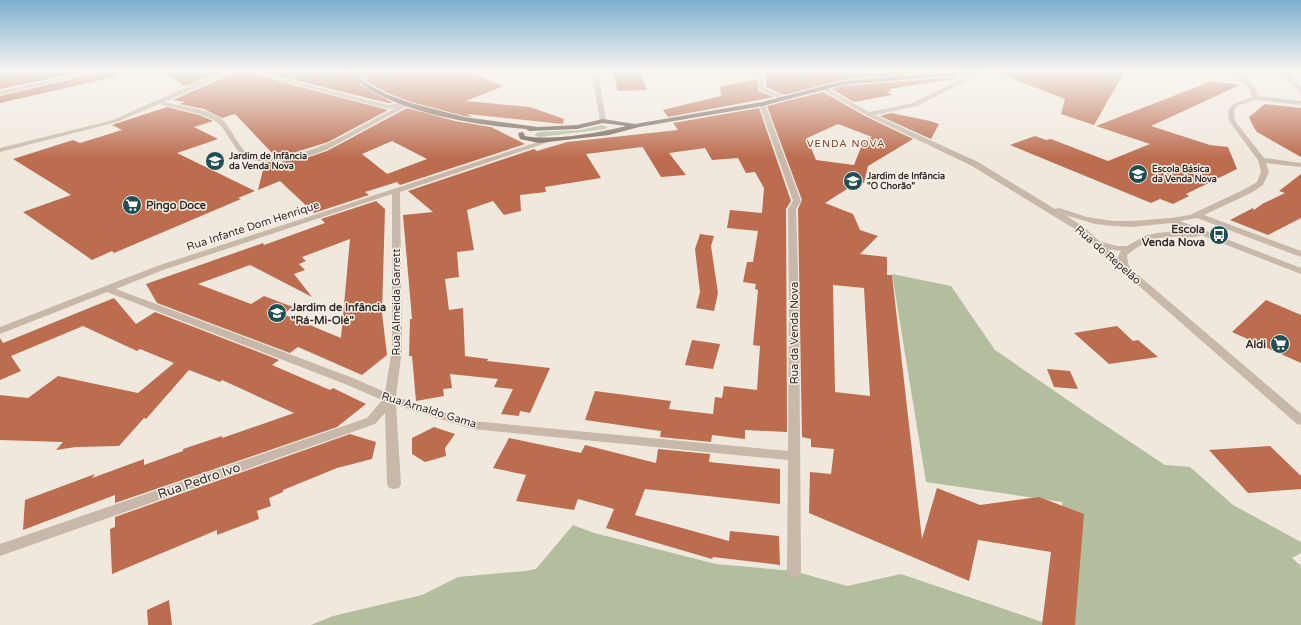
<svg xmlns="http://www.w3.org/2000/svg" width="1301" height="625" viewBox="0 0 1301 625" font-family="'Varela Round',sans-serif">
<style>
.green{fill:#b2be9e}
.building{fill:#bc6d4f;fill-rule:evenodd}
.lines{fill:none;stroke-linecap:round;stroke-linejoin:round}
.minor{fill:#c7b8aa;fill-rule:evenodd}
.major{fill:#76655b;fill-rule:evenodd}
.labels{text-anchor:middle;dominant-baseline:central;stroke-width:3;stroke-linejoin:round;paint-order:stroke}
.far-poi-label{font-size:9px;font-weight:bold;fill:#352d29;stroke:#f8f2e9;text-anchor:start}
.far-neighbourhood-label{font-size:10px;letter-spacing:1px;fill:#7e4028;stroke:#f8f2e9}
.poi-label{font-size:11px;font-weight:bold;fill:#352d29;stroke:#f8f2e9;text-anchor:start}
.street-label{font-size:11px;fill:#352d29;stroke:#f8f2e9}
.near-street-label{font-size:13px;fill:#352d29;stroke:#f8f2e9}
</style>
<rect width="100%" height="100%" fill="#f0e8dd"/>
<g class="green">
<path d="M 602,125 L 608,127 L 605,129 L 540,137 L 534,135 L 539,132 L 581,130 Z"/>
<path d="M 892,274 L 951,286 L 995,350 L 1085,412 L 1165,465 L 1190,467 L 1233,505 L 1301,542 L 1301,553 L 1292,558 L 1301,566 L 1301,625 L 1074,625 L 1062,502 L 926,482 Z"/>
<path d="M 573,525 L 594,533 L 716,564 L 794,571 L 847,586 L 901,574 L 1051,625 L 311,625 L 333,616 L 422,595 L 458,577 L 525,571 L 536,569 Z"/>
</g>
<g class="building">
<path d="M 0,71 L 88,71 L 0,89 Z"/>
<path d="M 103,71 L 118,71 L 118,76 L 0,103 L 0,96 L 102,72 Z"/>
<path d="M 162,71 L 224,71 L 185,86 Z"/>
<path d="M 236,71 L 255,71 L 256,73 L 278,81 L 388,110 L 328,142 L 293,153 L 275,156 L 235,114 L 222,118 L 204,109 L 179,104 L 185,102 L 173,100 L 236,72 Z"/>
<path d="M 266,71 L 346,71 L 362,86 L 393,103 L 388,103 L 282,77 Z"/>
<path d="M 355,71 L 376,71 L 382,74 L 394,71 L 471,71 L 472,74 L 504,86 L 466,101 L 530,107 L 564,119 L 563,124 L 467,114 L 472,117 L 464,116 L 411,102 L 387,93 L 367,82 Z"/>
<path d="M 612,71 L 639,71 L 647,90 L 618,91 Z"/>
<path d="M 766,71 L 926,71 L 927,73 L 843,80 L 784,95 L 766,87 Z"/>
<path d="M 995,71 L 1125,71 L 1094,125 L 1061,114 L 1065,99 L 995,72 Z"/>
<path d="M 954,77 L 954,79 L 889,89 L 893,91 L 886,92 L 892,95 L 854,102 L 832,89 L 843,86 Z"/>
<path d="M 757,79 L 758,91 L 774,97 L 668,117 L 663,110 L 721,96 L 720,87 Z"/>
<path d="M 1212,81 L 1240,85 L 1151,126 L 1210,145 L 1228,147 L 1237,169 L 1186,194 L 1189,196 L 1173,204 L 1160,199 L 1151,203 L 1010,145 L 1035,136 L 1046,140 L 1051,139 L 1108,161 L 1150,144 L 1096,126 Z"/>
<path d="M 823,92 L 865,116 L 913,139 L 868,166 L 864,183 L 858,182 L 825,203 L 853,214 L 860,230 L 878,236 L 860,254 L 887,257 L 887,275 L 892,275 L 922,539 L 937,488 L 980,505 L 1039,497 L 1084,514 L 1075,625 L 1042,625 L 1051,552 L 978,540 L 969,581 L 809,513 L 810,472 L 831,474 L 834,449 L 811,447 L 811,439 L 802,437 L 798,209 L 802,200 L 767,106 ZM 838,124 L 872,137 L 863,142 L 854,165 L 816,160 L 807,138 ZM 833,285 L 864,288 L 870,396 L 835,392 Z"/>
<path d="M 1265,104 L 1301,108 L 1301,157 L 1257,132 L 1253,126 L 1249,117 Z"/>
<path d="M 167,107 L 199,115 L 213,121 L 194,127 L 218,139 L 177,153 L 255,191 L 238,198 L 241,199 L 114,253 L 112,251 L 92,260 L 23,212 L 71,195 L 13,159 L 73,140 L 80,143 L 122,130 L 112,125 Z"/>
<path d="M 407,108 L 455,121 L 491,127 L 525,144 L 400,185 L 397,182 L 365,192 L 369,195 L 314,213 L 280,181 L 258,190 L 264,166 L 261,162 L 270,162 L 291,172 L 281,162 L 309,157 L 327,151 ZM 392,141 L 427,159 L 387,174 L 391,177 L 362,154 Z"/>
<path d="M 759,108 L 791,201 L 786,209 L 787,432 L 745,430 L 745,439 L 712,435 L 711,442 L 660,437 L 661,431 L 585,420 L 595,391 L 671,401 L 669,409 L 713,414 L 715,397 L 722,398 L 724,386 L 757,390 L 760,346 L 753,345 L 758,290 L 755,289 L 756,284 L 743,282 L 747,262 L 753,262 L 758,231 L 727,228 L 730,210 L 762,213 L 764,188 L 755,172 L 746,173 L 738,158 L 712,160 L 705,148 L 669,153 L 686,175 L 661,177 L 642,146 L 642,147 L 586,154 L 601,178 L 545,187 L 546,192 L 520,195 L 521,211 L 504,215 L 493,201 L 467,210 L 474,250 L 457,252 L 459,277 L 445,279 L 449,310 L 463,308 L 465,356 L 488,359 L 487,361 L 550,368 L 530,413 L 520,411 L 519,416 L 501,414 L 513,389 L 494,387 L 498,379 L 450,374 L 452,388 L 443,389 L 444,396 L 416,401 L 412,356 L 409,356 L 410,319 L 412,319 L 403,215 L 433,212 L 408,191 L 534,149 L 537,151 L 567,142 L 678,130 L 673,123 Z"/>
<path d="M 891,113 L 930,121 L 939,124 L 931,139 L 880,116 Z"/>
<path d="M 1301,174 L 1301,218 L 1268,235 L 1230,220 L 1253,208 L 1254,210 L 1262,204 L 1285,193 L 1279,191 Z"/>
<path d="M 376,201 L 385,209 L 382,313 L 387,355 L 362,375 L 298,347 L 290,353 L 157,303 L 146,284 L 263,243 L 264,245 L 325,223 L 321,219 ZM 350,239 L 341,338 L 283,314 L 293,307 L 264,296 L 251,304 L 198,284 L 250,265 L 312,297 L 294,274 L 305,270 L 299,264 L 306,261 L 302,257 Z"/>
<path d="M 700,234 L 714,236 L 711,246 L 718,293 L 714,311 L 696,308 L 700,292 L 695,249 Z"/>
<path d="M 114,298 L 136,324 L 155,312 L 279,360 L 272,365 L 330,390 L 333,388 L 366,404 L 337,427 L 115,503 L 115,495 L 23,530 L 25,500 L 95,474 L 92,478 L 144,459 L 144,465 L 183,451 L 183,449 L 222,436 L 222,438 L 294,413 L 222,380 L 220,382 L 189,370 L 146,419 L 144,418 L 119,446 L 76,447 L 56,450 L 63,442 L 0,440 L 0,395 L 28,398 L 58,376 L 138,393 L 174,363 L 140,349 L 137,351 L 83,326 L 11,356 L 21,371 L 0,380 L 0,338 L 3,343 Z"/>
<path d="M 1266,300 L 1301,315 L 1301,363 L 1232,332 Z"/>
<path d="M 1117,326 L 1133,341 L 1138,340 L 1158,357 L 1109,364 L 1074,333 Z"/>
<path d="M 692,340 L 720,344 L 713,369 L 685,365 Z"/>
<path d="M 1047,369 L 1070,371 L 1078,389 L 1054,387 Z"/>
<path d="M 434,427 L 455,434 L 445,448 L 446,456 L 425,462 L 412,454 L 412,438 Z"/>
<path d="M 350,434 L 376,442 L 372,459 L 337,468 L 283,490 L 283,492 L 269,498 L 271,506 L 257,511 L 259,519 L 217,535 L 217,530 L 112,574 L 110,529 L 115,527 L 115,517 Z"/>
<path d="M 509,438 L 581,453 L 585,445 L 656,463 L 658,449 L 710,454 L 709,462 L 780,469 L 780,504 L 645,489 L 635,515 L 729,541 L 730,531 L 779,536 L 780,565 L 713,557 L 712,559 L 606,528 L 614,509 L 578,499 L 574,510 L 516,501 L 526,475 L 493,468 Z"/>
<path d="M 1270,446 L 1301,476 L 1301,489 L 1248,493 L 1209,450 Z"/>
<path d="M 169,600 L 172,625 L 148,625 L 147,610 Z"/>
</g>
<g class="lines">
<g class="minor">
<path d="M 93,71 L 102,71 L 0,95 L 0,91 Z"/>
<path d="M 227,71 L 235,71 L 164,102 C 180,106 212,109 224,121 C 234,132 239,151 254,157 C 311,162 348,131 396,108 L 388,109 L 278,80 L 257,72 L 256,71 L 263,71 L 282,78 L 388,105 L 400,103 L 403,104 L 408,102 L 411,104 L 326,150 L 309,156 L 288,161 L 257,161 L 247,159 L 237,150 L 222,127 L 214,120 L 199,114 L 159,104 L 117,122 L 0,152 L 0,148 L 113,120 L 200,81 Z"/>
<path d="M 592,71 L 598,71 L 606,121 L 603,123 L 600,121 Z"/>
<path d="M 758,71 L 764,71 L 764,88 L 786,97 L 786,99 L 782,99 L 759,90 Z"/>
<path d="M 927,71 L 934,71 L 940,74 L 937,76 Z"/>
<path d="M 974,71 L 980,71 L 978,75 L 917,106 L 875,115 L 978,162 L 1055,209 L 1059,208 L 1087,217 L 1113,221 L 1132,221 L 1170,218 L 1190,215 L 1245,189 L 1257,182 L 1261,172 L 1258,160 L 1229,121 L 1228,111 L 1233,104 L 1252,97 C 1251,82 1234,80 1226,71 C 1239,71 1256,84 1258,96 L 1301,101 L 1301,105 L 1255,100 L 1237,106 L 1234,111 L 1235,121 L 1264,158 L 1301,163 L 1301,167 L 1266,163 L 1269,172 L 1263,185 L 1251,193 L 1204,215 L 1301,251 L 1301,257 L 1197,218 L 1180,221 L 1301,268 L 1301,274 L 1201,235 C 1196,239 1175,236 1167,237 C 1152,238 1139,245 1127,255 L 1128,263 L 1130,268 L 1301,414 L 1301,425 L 1297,424 L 1123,272 L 1078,231 L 972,166 L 866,115 L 820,88 L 825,87 L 869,112 L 913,103 L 973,73 ZM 1065,215 L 1095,224 L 1113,226 L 1132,227 L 1171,223 L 1192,232 L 1177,231 L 1157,233 L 1145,236 L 1127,246 L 1117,246 L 1099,241 L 1084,227 ZM 1108,249 L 1121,251 L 1119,254 L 1118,258 Z"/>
<path d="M 1243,71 L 1259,71 L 1288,74 L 1301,87 L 1301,93 L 1284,77 L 1246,73 Z"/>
<path d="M 760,103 L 765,104 L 801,201 L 796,209 L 799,302 L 801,571 L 799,576 L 794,578 L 789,576 L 787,571 L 788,460 L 472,429 L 396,405 L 401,484 L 399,488 L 394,489 L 389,488 L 387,484 L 385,413 L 375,424 L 0,556 L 0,544 L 367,418 L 382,400 L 345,384 L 107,292 L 0,334 L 0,327 L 157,266 L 550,138 L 553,140 L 552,141 L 400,192 L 402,349 L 396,397 L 472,421 L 788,451 L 789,302 L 788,209 L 793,201 L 759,104 ZM 392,194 L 392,349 L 385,392 L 353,378 L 116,289 L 163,270 Z"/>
</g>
<path class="major" d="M 347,71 L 353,71 L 366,83 L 386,94 L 411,103 L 464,117 L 538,127 L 577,125 L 603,119 L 635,124 L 762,102 L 843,81 L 964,71 L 982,71 L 979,73 L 843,85 L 762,106 L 639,127 L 609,135 L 539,143 L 520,139 L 518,133 L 523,132 L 525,136 C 552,141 600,133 626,126 L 603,123 L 577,129 L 529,131 L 526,129 C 474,125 382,111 347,71 Z"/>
</g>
<linearGradient id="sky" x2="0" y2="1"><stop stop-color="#7dafd0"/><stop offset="0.45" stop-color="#f8f5f0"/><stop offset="1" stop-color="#f8f5f0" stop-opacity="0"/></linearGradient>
<rect width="1301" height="158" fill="url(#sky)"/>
<defs>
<g id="school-disc" transform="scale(1)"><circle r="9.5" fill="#214e53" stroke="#f8f2e9"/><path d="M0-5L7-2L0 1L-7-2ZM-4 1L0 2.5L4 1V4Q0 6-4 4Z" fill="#fff"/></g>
<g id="supermarket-disc" transform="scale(1)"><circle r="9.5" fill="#214e53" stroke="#f8f2e9"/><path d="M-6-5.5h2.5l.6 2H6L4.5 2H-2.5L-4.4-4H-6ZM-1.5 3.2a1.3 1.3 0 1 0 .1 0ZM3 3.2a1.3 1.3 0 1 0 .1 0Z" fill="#fff"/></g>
<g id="bus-disc" transform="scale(1)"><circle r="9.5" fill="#214e53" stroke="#f8f2e9"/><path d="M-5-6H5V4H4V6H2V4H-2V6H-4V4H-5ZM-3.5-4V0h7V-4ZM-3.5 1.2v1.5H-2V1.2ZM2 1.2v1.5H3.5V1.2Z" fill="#fff"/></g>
</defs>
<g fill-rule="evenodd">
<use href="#school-disc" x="215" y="161"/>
<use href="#school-disc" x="1138" y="174"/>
<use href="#school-disc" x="853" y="181"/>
<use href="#supermarket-disc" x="132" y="205"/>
<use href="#bus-disc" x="1219" y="235"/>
<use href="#school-disc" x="277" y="313"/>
<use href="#supermarket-disc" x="1280" y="344"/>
</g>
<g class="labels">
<g class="far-poi-label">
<text x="229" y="156">Jardim de Infância<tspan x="229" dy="10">da Venda Nova</tspan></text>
<text x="1152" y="169">Escola Básica<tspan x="1152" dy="10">da Venda Nova</tspan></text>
<text x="867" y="176">Jardim de Infância<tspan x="867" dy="10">"O Chorão"</tspan></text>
</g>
<g class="far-neighbourhood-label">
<text x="846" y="144">VENDA NOVA</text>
</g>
<g class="poi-label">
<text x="146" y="205">Pingo Doce</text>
<text x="1205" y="229" text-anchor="end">Escola<tspan x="1205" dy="13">Venda Nova</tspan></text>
<text x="291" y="307">Jardim de Infância<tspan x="291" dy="13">"Rá-Mi-Olé"</tspan></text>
<text x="1266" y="344" text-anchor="end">Aldi</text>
</g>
<g class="street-label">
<text transform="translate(253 226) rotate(-18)">Rua Infante Dom Henrique</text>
<text transform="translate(1108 255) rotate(41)">Rua do Repelão</text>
<text transform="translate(396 302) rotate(-90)">Rua Almeida Garrett</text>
<text transform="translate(794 333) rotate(-90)">Rua da Venda Nova</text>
<text transform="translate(429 410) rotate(17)">Rua Arnaldo Gama</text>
</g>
<g class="near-street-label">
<text transform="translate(199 481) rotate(-19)">Rua Pedro Ivo</text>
</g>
</g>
</svg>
